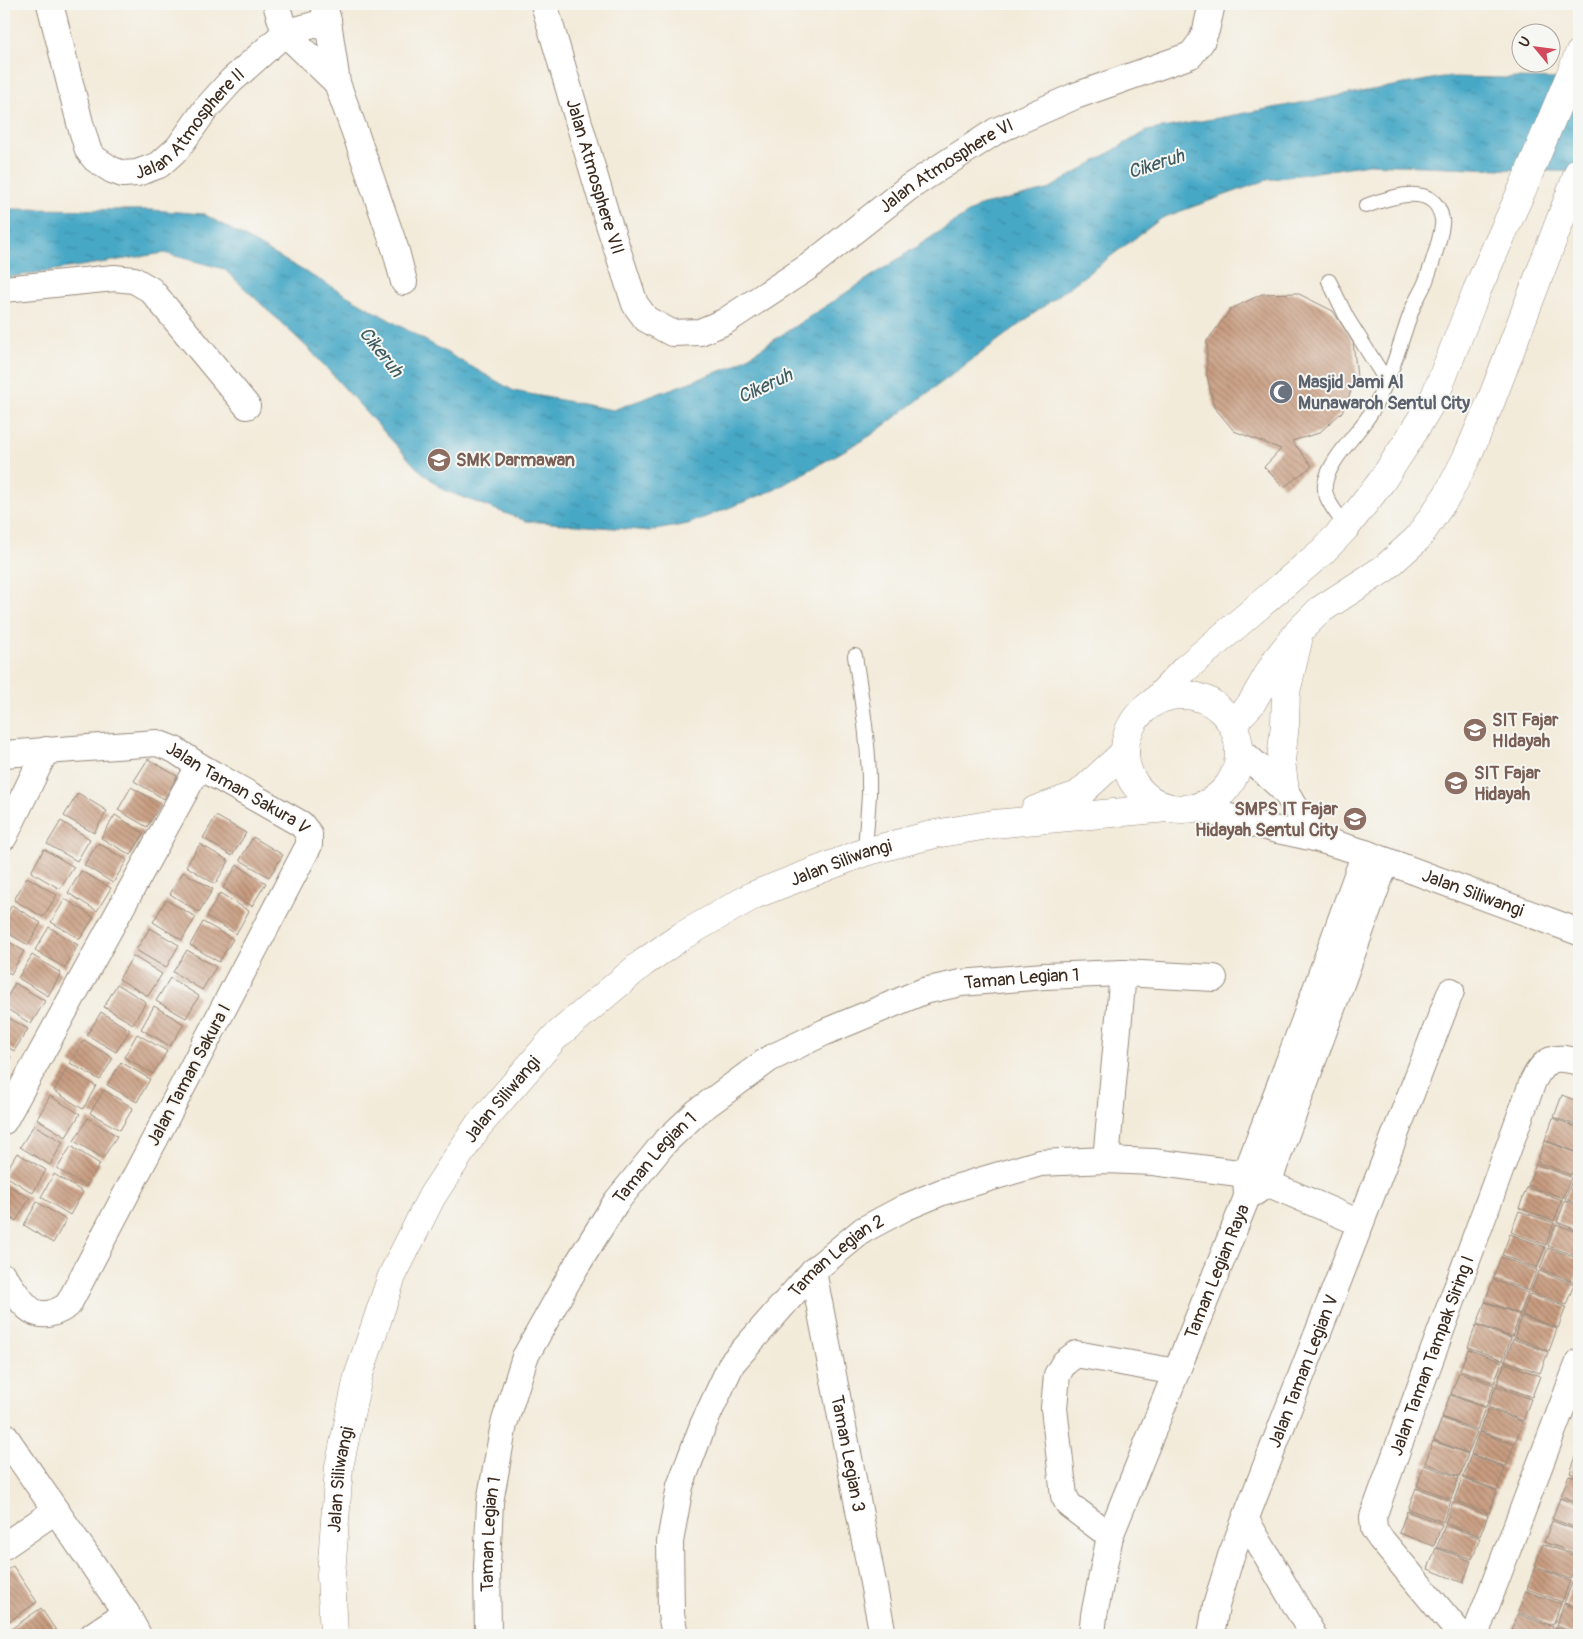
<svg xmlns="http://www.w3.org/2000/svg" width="1583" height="1639" viewBox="0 0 1583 1639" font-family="Pangolin,sans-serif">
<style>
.water{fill:url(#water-ripples);stroke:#406972}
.building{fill:url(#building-back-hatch)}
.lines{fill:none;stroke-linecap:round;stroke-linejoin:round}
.lane-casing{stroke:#978a7c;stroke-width:16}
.street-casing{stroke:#978a7c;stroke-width:28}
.primary-casing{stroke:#978a7c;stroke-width:29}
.lane{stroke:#fff;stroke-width:14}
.street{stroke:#fff;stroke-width:26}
.primary{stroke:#fff;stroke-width:28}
.labels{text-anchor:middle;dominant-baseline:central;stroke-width:4;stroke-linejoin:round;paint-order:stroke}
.street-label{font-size:18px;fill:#3b2a1e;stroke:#f6f6f2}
.worship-label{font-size:18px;font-weight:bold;fill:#5b616d;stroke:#f6f6f2;text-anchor:start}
.education-label{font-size:18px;font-weight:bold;fill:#785e54;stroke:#f6f6f2;text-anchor:start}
.water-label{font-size:19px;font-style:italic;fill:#3f5c61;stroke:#f6f6f2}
</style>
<defs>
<pattern id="water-ripples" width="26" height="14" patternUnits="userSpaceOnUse" patternTransform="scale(1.25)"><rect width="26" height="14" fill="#46a8c6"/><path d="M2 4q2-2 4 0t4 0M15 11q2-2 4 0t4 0" fill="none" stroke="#3c89a0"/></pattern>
<pattern id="building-back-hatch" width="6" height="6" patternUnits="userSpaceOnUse" patternTransform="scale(1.25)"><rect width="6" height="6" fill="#c89c80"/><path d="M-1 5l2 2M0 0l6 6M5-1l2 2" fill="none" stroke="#a47f68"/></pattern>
</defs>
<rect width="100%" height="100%" fill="#f6f6f2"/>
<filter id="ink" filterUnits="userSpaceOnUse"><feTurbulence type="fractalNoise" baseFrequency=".02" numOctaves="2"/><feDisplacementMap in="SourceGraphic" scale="10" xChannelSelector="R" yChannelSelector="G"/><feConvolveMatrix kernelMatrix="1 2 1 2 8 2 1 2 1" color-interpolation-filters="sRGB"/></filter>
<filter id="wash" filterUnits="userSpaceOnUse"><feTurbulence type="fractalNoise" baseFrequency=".0096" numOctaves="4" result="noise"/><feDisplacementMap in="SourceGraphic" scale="20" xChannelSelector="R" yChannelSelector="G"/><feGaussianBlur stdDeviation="1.12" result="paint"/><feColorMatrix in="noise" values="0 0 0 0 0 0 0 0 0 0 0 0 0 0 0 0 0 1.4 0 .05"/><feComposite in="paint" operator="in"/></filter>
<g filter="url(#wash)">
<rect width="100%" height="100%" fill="#f3ebda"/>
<path class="water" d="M 1443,77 L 1579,79 L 1579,172 L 1368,164 L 1267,180 L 1162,218 L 870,436 L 774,490 L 688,524 L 650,531 L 526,521 L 443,490 L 415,466 L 310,350 L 224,269 L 164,253 L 4,278 L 4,209 L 152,210 L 204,214 L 514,391 L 613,410 L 734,366 L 979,206 L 1047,190 L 1146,131 Z"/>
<g id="blocks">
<g class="building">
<path d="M 1297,293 L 1333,311 L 1353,342 L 1357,377 L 1342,412 L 1319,433 L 1292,441 L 1312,466 L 1284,487 L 1264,467 L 1281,449 L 1234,431 L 1214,407 L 1207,375 L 1207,341 L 1231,309 L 1262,294 Z"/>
<path d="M 148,759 L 177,776 L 164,799 L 134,781 Z"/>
<path d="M 131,787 L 161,804 L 147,827 L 118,810 Z"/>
<path d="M 78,793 L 107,811 L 94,833 L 64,816 Z"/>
<path d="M 115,815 L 144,833 L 131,855 L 101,838 Z"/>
<path d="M 216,816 L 246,833 L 232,856 L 203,838 Z"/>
<path d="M 61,821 L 90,839 L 77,861 L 47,844 Z"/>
<path d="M 253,837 L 283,855 L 269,877 L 240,860 Z"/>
<path d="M 98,843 L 127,860 L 113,883 L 84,865 Z"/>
<path d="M 200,844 L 229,861 L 215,884 L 186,866 Z"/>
<path d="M 44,849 L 74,867 L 60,889 L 31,872 Z"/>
<path d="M 237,865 L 266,883 L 252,906 L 223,888 Z"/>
<path d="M 81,871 L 111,888 L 97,911 L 68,893 Z"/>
<path d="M 183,872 L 213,889 L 199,912 L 170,894 Z"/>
<path d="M 27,877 L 57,895 L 43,917 L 14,900 Z"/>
<path d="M 220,893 L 249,911 L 236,934 L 207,916 Z"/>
<path d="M 65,899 L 94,917 L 80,939 L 51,922 Z"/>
<path d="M 166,900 L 196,917 L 182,940 L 153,922 Z"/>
<path d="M 12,905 L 41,923 L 28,945 L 4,931 L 4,919 Z"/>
<path d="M 203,922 L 233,939 L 219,962 L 190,945 Z"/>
<path d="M 49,927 L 78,945 L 65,968 L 35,950 Z"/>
<path d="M 150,928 L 179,945 L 166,968 L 136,950 Z"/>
<path d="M 4,939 L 24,951 L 11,974 L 4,970 Z"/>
<path d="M 187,950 L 216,967 L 202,990 L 173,972 Z"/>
<path d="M 32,955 L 61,973 L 48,996 L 18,978 Z"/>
<path d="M 133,956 L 162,974 L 148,996 L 119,979 Z"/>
<path d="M 170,978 L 199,996 L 186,1018 L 156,1001 Z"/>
<path d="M 15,983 L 45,1001 L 31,1024 L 4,1007 L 4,1003 Z"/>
<path d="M 117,984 L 146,1002 L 133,1024 L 104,1007 Z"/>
<path d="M 154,1006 L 184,1024 L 170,1046 L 141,1029 Z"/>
<path d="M 101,1012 L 130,1030 L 116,1052 L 87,1035 Z"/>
<path d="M 4,1015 L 28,1029 L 14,1051 L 4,1045 Z"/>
<path d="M 137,1034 L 167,1051 L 153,1074 L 124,1057 Z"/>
<path d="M 84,1040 L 113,1058 L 100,1080 L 70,1063 Z"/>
<path d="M 4,1053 L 11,1057 L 4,1070 Z"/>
<path d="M 121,1062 L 150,1079 L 137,1102 L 107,1085 Z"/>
<path d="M 67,1068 L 96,1086 L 83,1109 L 54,1091 Z"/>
<path d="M 104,1090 L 133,1108 L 120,1130 L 90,1113 Z"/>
<path d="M 1562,1095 L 1579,1102 L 1579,1126 L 1554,1117 Z"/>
<path d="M 50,1096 L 80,1114 L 66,1137 L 37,1119 Z"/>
<path d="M 88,1118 L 117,1136 L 103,1158 L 74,1141 Z"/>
<path d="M 1553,1118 L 1579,1128 L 1579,1153 L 1545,1140 Z"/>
<path d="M 34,1125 L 63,1142 L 50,1165 L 20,1147 Z"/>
<path d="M 1545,1141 L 1579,1154 L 1571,1175 L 1537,1162 Z"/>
<path d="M 71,1146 L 100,1164 L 86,1187 L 57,1169 Z"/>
<path d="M 17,1153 L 46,1170 L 33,1193 L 4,1175 Z"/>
<path d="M 1579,1162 L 1579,1178 L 1574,1176 Z"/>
<path d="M 1536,1164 L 1571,1177 L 1563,1198 L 1528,1185 Z"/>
<path d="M 54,1174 L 83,1192 L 70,1215 L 41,1197 Z"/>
<path d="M 1573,1178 L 1579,1180 L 1579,1204 L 1565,1199 Z"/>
<path d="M 4,1183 L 30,1198 L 16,1221 L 4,1214 Z"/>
<path d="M 1527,1187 L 1562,1200 L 1554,1221 L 1519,1208 Z"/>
<path d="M 1565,1201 L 1579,1206 L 1579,1231 L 1557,1222 Z"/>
<path d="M 37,1202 L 66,1220 L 53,1243 L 24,1225 Z"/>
<path d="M 1519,1211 L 1554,1223 L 1546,1245 L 1511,1232 Z"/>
<path d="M 1556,1224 L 1579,1233 L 1579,1257 L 1548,1246 Z"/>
<path d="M 1510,1234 L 1545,1247 L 1537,1268 L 1502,1255 Z"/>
<path d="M 1548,1248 L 1579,1259 L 1579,1269 L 1574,1282 L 1540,1269 Z"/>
<path d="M 1501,1257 L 1537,1270 L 1529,1291 L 1493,1278 Z"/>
<path d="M 1539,1271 L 1574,1284 L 1566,1305 L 1531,1292 Z"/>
<path d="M 1493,1280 L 1528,1293 L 1520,1314 L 1485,1301 Z"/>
<path d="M 1530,1294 L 1566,1307 L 1558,1328 L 1522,1315 Z"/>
<path d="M 1485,1302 L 1520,1315 L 1512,1337 L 1477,1324 Z"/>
<path d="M 1522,1316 L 1557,1329 L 1549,1351 L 1514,1337 Z"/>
<path d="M 1476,1325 L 1511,1338 L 1503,1360 L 1468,1347 Z"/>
<path d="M 1513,1339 L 1548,1352 L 1540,1373 L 1505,1361 Z"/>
<path d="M 1468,1349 L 1502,1362 L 1494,1383 L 1460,1370 Z"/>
<path d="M 1505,1363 L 1540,1376 L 1532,1397 L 1497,1384 Z"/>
<path d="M 1459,1372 L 1494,1385 L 1486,1407 L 1451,1394 Z"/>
<path d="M 1496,1386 L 1531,1399 L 1523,1421 L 1488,1407 Z"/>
<path d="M 1450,1395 L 1485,1408 L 1477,1430 L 1442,1417 Z"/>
<path d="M 1488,1409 L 1523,1422 L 1515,1443 L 1479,1431 Z"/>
<path d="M 1442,1418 L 1477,1432 L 1468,1453 L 1434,1440 Z"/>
<path d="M 1479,1432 L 1514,1445 L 1506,1467 L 1471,1454 Z"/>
<path d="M 1433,1441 L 1468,1454 L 1460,1476 L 1425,1463 Z"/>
<path d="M 1578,1451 L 1579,1452 L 1579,1476 L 1570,1473 Z"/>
<path d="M 1471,1455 L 1505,1468 L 1497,1490 L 1463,1477 Z"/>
<path d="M 1424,1465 L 1459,1477 L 1451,1499 L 1417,1486 Z"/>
<path d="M 1569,1475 L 1579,1478 L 1579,1503 L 1561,1496 Z"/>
<path d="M 1462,1478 L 1497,1491 L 1489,1513 L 1454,1500 Z"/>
<path d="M 1416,1488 L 1451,1501 L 1443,1522 L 1408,1509 Z"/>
<path d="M 1560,1498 L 1579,1505 L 1579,1529 L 1552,1519 Z"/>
<path d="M 1453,1502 L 1488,1515 L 1480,1536 L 1445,1523 Z"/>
<path d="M 1407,1511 L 1442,1524 L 1434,1546 L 1399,1533 Z"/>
<path d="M 1552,1521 L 1579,1531 L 1579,1555 L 1544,1542 Z"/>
<path d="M 1445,1525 L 1480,1538 L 1472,1559 L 1437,1547 Z"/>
<path d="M 1543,1544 L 1579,1557 L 1570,1579 L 1535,1566 Z"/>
<path d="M 1436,1548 L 1471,1561 L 1463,1583 L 1428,1569 Z"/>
<path d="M 1579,1563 L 1579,1582 L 1573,1579 Z"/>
<path d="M 13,1566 L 37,1602 L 4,1625 L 4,1572 Z"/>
<path d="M 1535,1567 L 1570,1581 L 1562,1602 L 1527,1589 Z"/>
<path d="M 1573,1581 L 1579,1584 L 1579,1608 L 1564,1603 Z"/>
<path d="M 1526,1591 L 1561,1604 L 1553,1625 L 1518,1612 Z"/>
<path d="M 1564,1604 L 1579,1610 L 1579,1635 L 1556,1626 Z"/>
<path d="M 41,1608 L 59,1635 L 4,1635 L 4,1634 Z"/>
<path d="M 1518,1614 L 1553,1627 L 1550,1635 L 1510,1635 Z"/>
<path d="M 1555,1628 L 1575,1635 L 1552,1635 Z"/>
</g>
</g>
</g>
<g filter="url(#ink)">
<use href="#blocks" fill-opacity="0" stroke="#978a7c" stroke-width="1"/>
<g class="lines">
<g class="lane-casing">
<g id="lane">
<path d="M 1329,281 L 1347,318 L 1387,382"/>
<path d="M 1346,527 C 1338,514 1323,499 1325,484 C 1329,459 1360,432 1372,411 C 1383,391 1392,370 1399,348 C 1404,334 1408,319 1414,305 C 1418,296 1424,287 1427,278 C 1431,267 1444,229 1442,219 C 1435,181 1391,197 1366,206"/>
<path d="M 855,656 C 862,702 870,748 869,794 C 868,813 866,832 865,852"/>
</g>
</g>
<g class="street-casing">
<g id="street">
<path id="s1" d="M 50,4 L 80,123 L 88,150 L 95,159 L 112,170 L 123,174 L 137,173 L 159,165 L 178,148 L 205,110 L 231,81 L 285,33 L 328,21"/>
<path d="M 276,4 L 285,33 L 337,83"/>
<path id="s2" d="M 544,4 L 606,215 L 635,304 L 646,319 L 672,333 L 700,332 L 724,322 L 808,267 L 908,188 L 996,131 L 1075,96 L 1191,55 L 1201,42 L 1206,30 L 1212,4"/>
<path d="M 324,5 L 328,21 L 337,83 L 356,135 L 396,251 L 404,282"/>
<path d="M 4,289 L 114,278 L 134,280 L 151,290 L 247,406"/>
<path d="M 1240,750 L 1285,791 L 1315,838"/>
<path id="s3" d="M 4,754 L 157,743 L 175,750 L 199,766 L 301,824 L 309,834 L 309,845 L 68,1305 C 33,1329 23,1302 4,1277"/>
<path id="s4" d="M 1197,808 L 1273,829 L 1315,838 L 1365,853 L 1579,932"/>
<path d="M 4,837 L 46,750"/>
<path d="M 4,1121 L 199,766"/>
<path d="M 1106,1160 L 1123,973"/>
<path d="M 1254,1193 L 1268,1183 L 1386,861"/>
<path id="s5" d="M 813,1271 L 883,1635"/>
<path d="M 4,1435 L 126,1613 L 138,1635"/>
<path d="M 1246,1520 L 1313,1635"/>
<path d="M 1110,1536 L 1069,1505 L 1064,1496 L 1054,1408 L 1057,1375 L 1064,1363 L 1076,1354 L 1176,1372"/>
<path d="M 4,1546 L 55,1511"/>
<path d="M 93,1635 L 126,1613"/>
<path id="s6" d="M 488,1635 L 487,1566 L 490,1502 L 504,1424 L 525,1357 L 575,1268 L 616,1202 L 664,1143 L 697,1112 L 769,1059 L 825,1032 L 924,991 L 961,983 L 1044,976 L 1123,973 L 1214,978"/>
<path id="s7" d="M 675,1635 L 671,1614 L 670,1542 L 680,1486 L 703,1425 L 732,1363 L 813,1271 L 863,1230 L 906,1207 L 942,1192 L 1040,1163 L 1106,1160 L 1153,1162 L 1246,1174 L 1360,1223"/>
<path id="s8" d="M 1092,1635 L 1094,1615 L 1110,1536 L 1247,1197 L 1246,1174 L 1304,1022 L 1365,853"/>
<path id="s9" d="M 1211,1635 L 1216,1606 L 1231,1556 L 1451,991"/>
<path id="s10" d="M 1461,1635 L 1380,1538 L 1374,1529 L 1373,1517 C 1425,1371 1480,1227 1533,1081 C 1545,1058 1553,1055 1579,1062"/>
<path d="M 1475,1635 L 1579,1362"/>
</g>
</g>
<g class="primary-casing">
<g id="primary">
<circle cx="1182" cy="752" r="57"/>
<path d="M 1154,702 L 1185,669 L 1323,551 L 1346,527 L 1381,482 L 1408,441 L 1435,396 L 1477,290 L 1522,190 L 1579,54"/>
<path d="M 1232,724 L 1251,704 L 1277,659 L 1300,630 L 1320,610 L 1385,568 L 1418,538 L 1448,494 L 1467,457 L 1491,401 L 1579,171"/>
<path d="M 1285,791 L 1281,761 L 1285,724 L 1286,692 L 1298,641"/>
<path d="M 1035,810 L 1078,795 L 1125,752"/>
<path id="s11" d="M 334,1635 L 331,1575 L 339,1467 L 358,1377 L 392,1276 L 432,1196 L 478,1126 L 555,1037 L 643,963 L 682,936 L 754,895 L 865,852 L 935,834 L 994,824 L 1167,808"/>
</g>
</g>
<use href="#lane" class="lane"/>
<use href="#street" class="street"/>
<use href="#primary" class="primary"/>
</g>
</g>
<defs>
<g id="mosque-disc" transform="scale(1.25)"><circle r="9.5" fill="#6b7280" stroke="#f6f6f2"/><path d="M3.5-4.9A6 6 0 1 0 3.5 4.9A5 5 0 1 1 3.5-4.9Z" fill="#fff"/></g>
<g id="school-disc" transform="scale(1.25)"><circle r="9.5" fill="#8d6e63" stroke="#f6f6f2"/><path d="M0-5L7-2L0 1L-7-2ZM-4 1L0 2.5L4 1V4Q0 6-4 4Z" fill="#fff"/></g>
</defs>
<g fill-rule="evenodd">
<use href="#mosque-disc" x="1281" y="392"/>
<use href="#school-disc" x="439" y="460"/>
<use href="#school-disc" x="1475" y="730"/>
<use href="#school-disc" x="1456" y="783"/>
<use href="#school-disc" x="1355" y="819"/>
</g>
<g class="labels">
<g class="street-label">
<text stroke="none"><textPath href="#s1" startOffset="282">Jalan Atmosphere II</textPath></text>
<text stroke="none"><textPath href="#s2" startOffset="688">Jalan Atmosphere VI</textPath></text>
<text stroke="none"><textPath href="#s2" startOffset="180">Jalan Atmosphere VII</textPath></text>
<text stroke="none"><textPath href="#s3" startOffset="246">Jalan Taman Sakura V</textPath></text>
<text stroke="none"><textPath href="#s11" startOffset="996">Jalan Siliwangi</textPath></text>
<text stroke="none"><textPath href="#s4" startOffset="289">Jalan Siliwangi</textPath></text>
<text stroke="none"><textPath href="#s6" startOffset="941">Taman Legian 1</textPath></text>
<text transform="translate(189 1075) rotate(-62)">Jalan Taman Sakura I</text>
<text stroke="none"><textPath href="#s11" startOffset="576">Jalan Siliwangi</textPath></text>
<text stroke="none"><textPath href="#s6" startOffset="521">Taman Legian 1</textPath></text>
<text stroke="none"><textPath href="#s7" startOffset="434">Taman Legian 2</textPath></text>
<text stroke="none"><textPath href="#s8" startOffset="386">Taman Legian Raya</textPath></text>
<text stroke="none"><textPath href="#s10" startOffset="321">Jalan Taman Tampak Siring I</textPath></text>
<text stroke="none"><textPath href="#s9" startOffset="280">Jalan Taman Legian V</textPath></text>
<text stroke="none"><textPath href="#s5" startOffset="186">Taman Legian 3</textPath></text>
<text stroke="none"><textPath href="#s11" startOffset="156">Jalan Siliwangi</textPath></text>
<text stroke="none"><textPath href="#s6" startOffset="101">Taman Legian 1</textPath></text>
</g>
<g class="worship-label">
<text x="1298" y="382">Masjid Jami Al<tspan x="1298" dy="21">Munawaroh Sentul City</tspan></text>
</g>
<g class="education-label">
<text x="456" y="460">SMK Darmawan</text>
<text x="1492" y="720">SIT Fajar<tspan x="1492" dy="21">HIdayah</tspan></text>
<text x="1474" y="773">SIT Fajar<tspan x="1474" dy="21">Hidayah</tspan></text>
<text x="1338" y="809" text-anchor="end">SMPS IT Fajar<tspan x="1338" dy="21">Hidayah Sentul City</tspan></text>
</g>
<g class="water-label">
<text transform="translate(1156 164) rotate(-18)">Cikeruh</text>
<text transform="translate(381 352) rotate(51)">Cikeruh</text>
<text transform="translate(765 386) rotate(-25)">Cikeruh</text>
</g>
</g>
<rect width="1583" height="1639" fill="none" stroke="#f6f6f2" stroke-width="20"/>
<g transform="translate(1536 48) rotate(299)"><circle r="24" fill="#f6f6f2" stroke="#aba49d"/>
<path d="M0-4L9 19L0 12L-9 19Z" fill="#d1495b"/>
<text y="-8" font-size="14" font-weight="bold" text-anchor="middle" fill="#3b2a1e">U</text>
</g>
</svg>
